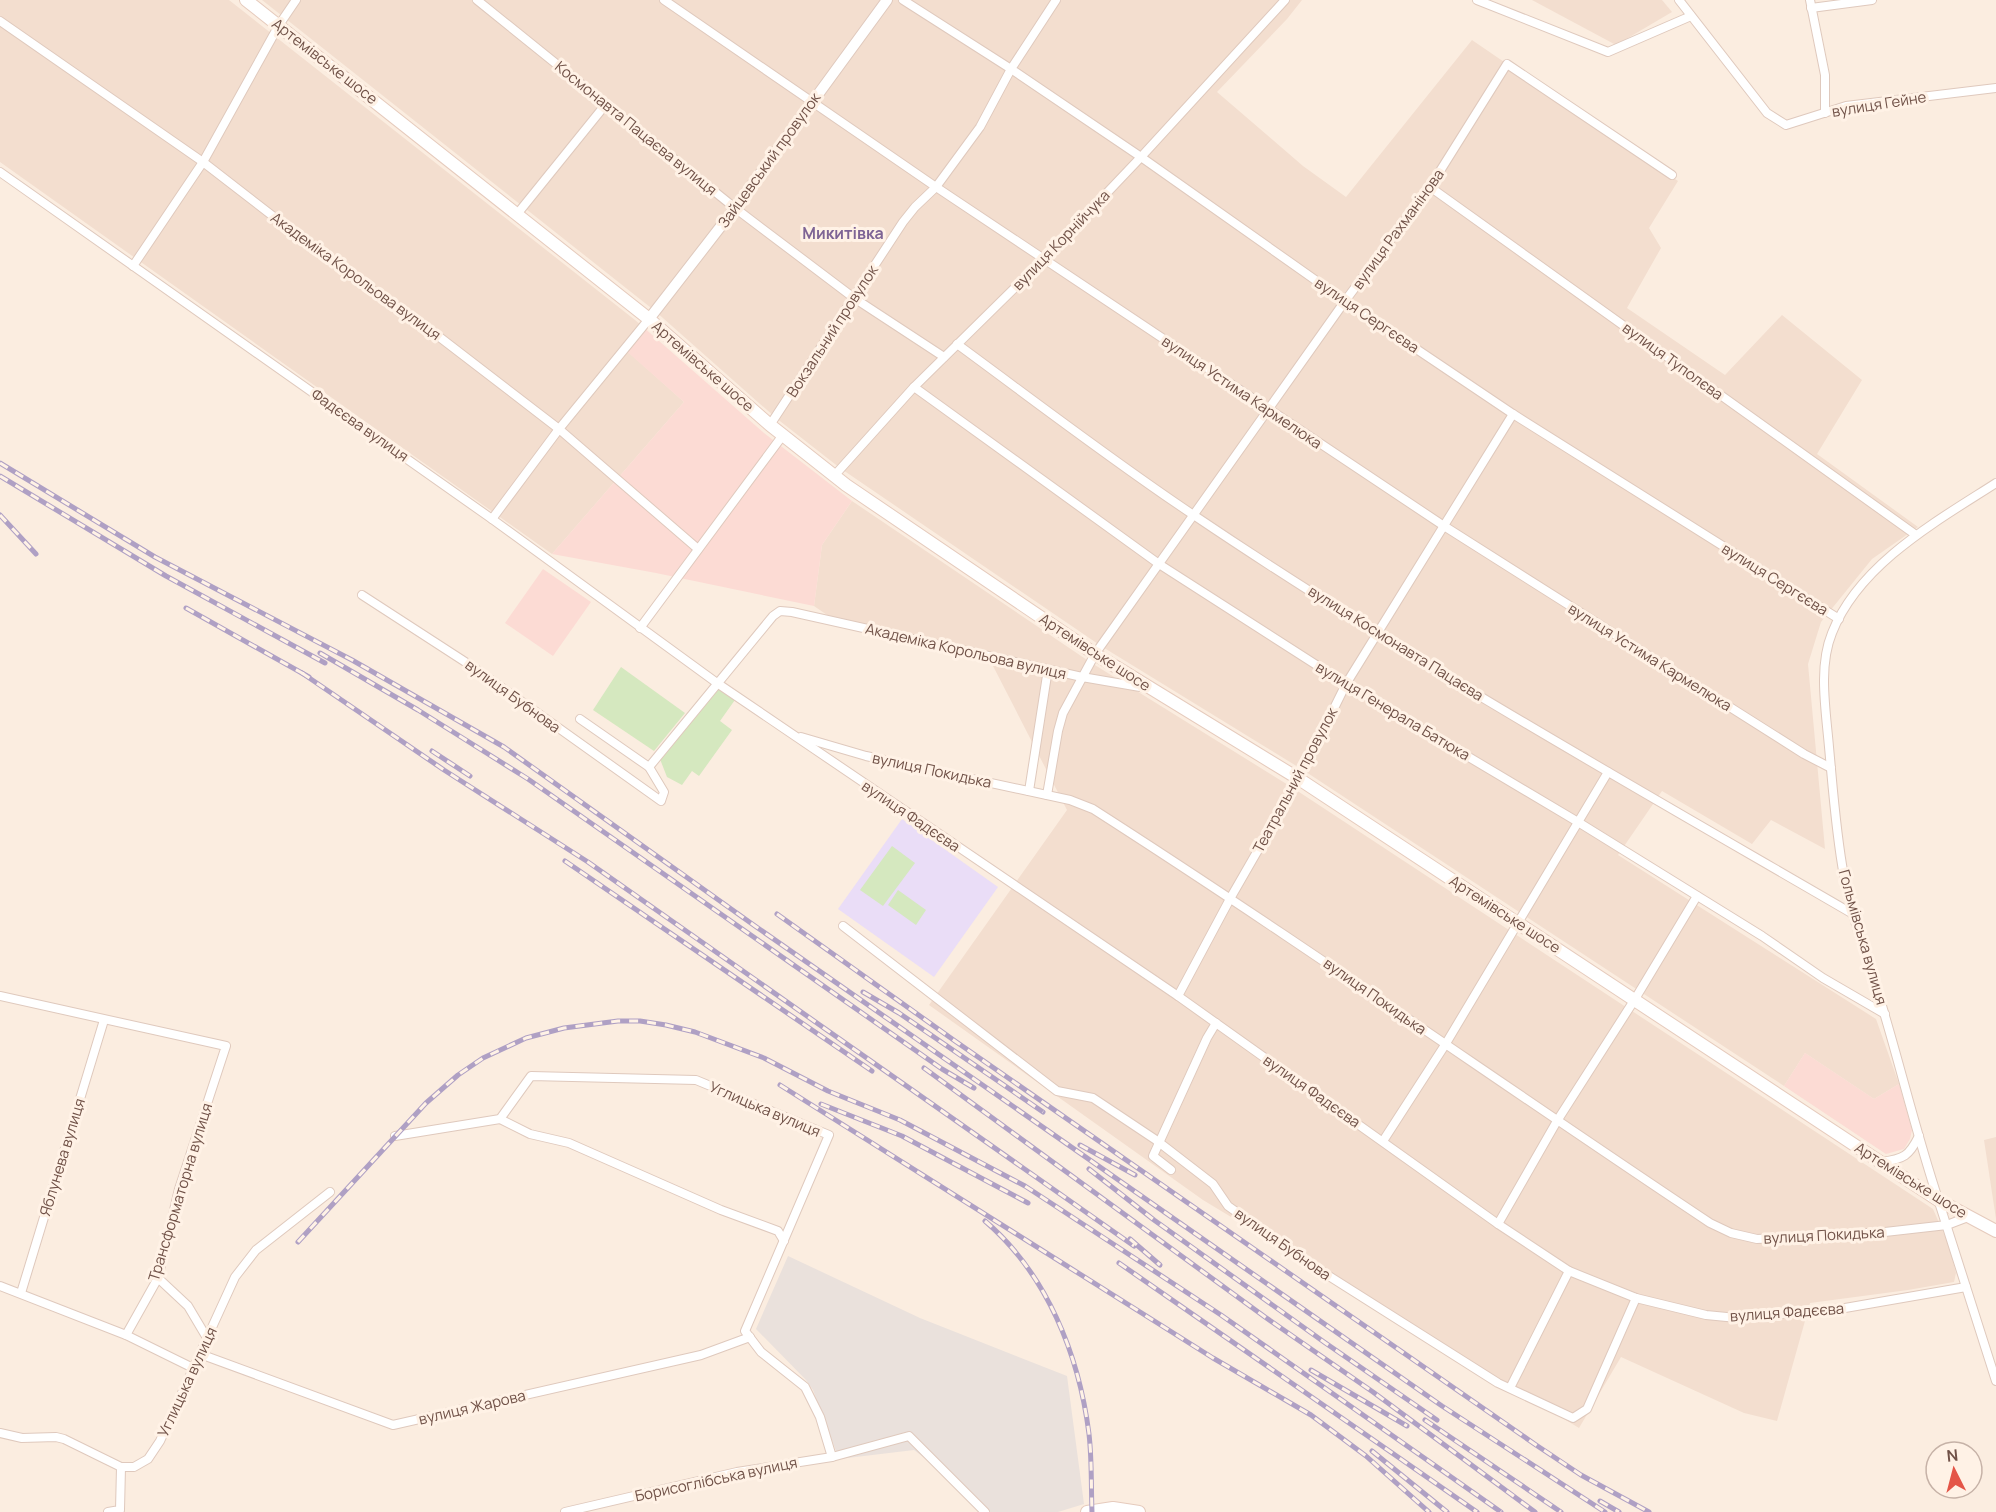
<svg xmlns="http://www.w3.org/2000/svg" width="1996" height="1512" viewBox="0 0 1996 1512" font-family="Manrope,sans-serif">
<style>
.residential{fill:#f3decf}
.commercial{fill:#fcdbd4}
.industrial{fill:#eae1dc}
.education{fill:#eaddf7}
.green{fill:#d5e8bf}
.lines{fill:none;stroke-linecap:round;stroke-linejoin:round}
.minor-casing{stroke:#dfc9bd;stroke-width:10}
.tertiary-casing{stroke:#dfc9bd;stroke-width:12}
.secondary-casing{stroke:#e6cbbd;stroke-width:14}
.minor{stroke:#fff;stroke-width:8}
.tertiary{stroke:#fff;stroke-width:10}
.secondary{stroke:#fff;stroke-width:12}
.rail-casing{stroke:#afa0c4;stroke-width:5}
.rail{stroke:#fff2e6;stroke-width:3;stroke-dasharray:9;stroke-linecap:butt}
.labels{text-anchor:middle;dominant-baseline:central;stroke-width:6;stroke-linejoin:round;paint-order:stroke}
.street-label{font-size:15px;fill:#715248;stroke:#fff2e6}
.neighbourhood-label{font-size:16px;font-weight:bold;fill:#7e6495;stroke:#fff2e6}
</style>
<rect width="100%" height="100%" fill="#fbede0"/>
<g class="residential">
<path d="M 0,0 L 229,0 L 635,320 L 642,326 L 625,349 L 684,402 L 552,554 L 0,162 Z"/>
<path d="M 262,0 L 1302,0 L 1287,19 L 1217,92 L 1303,166 L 1346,197 L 1472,40 L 1678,181 L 1649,228 L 1661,248 L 1627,308 L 1725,375 L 1782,315 L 1862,380 L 1817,454 L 1918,527 L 1872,559 L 1821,622 L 1808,664 L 1825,849 L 1771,820 L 1752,844 L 1662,791 L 1618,855 L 1876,1019 L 1899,1084 L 1874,1099 L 1805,1053 L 1784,1086 L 1303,770 L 1101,646 L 840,468 L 776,418 L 655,311 Z"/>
<path d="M 1532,0 L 1662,0 L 1672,12 L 1616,45 Z"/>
<path d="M 852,501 L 1090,662 L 1293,788 L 1933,1209 L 1948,1243 L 1956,1273 L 1954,1282 L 1908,1290 L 1810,1303 L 1777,1421 L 1744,1413 L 1621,1357 L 1579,1428 L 1203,1200 L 929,1005 L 1067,810 L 992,664 L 843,626 L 814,606 L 822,545 Z"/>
<path d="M 1996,1137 L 1996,1219 L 1984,1140 Z"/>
</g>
<g class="commercial">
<path d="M 642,326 L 764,433 L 852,501 L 822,545 L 814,606 L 656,573 L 552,554 L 684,402 L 624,349 Z"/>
<path d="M 543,569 L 591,602 L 553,656 L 505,623 Z"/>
<path d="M 1805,1053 L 1874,1099 L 1899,1084 L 1912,1130 L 1910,1139 L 1904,1149 L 1886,1154 L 1784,1086 Z"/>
</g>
<path class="industrial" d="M 788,1256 L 920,1318 L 1067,1376 L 1084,1504 L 1058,1512 L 982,1512 L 979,1499 L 914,1450 L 839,1459 L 813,1390 L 806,1380 L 756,1329 Z"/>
<path class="education" d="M 902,819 L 998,887 L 934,977 L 838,909 Z"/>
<g class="green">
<path d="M 621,667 L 685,713 L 654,751 L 593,710 Z"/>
<path d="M 717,683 L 737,697 L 720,721 L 732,730 L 699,776 L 692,771 L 682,785 L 667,777 L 658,754 Z"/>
<path d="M 892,846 L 915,863 L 883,906 L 860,890 Z"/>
<path d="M 898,890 L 926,910 L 916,925 L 888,905 Z"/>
</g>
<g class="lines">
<g class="minor-casing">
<g id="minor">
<path d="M 477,0 L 735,208 L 854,298 L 944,357"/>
<path d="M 664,0 L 936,187 L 1444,526 L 1804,754 L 1831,768"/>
<path d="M 903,0 L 1011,69 L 1141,157 L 1345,301 L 1513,414 L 1839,619"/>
<path d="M 1477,0 L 1608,52 L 1691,16"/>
<path d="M 1679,0 L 1767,113 L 1786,125 L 1846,106 L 1996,88"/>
<path d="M 1810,0 L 1825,75 L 1825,113"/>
<path d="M 1811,8 L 1872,0"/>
<path d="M 0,21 L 203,162 L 336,265 L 429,329 L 559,429 L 698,549"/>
<path d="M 0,172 L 492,519 L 717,683 L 1178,996 L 1498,1224 L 1569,1271 L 1636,1298 L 1706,1315 L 1737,1318 L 1845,1308 L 1966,1287"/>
<path d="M 1430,187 L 1916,535"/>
<path d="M 518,213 L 606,104"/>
<path d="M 133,266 L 203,162 L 279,25 L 296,0"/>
<path d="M 957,344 C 1036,402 1114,462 1195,516 C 1407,659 1631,785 1853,914"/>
<path d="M 914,387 L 1159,564 L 1346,684 L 1578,822 L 1762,936 L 1823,978 L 1885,1014"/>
<path d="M 770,425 L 903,222 L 915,207 L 936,187 L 980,127 L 1011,69 L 1056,0"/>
<path d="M 834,476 L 914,387 L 1045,258 L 1141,157 L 1285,0"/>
<path d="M 1996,483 C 1937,521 1859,564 1832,633 C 1818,667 1826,711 1829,747 C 1833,790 1836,834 1844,876 C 1853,924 1872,970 1885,1016 C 1903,1077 1918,1139 1938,1199 C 1957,1260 1977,1320 1996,1381"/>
<path d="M 492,519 L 559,429 L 649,319"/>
<path d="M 362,595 L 473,667 L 661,801 L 664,792 L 649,767 L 773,616 L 780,611 L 792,612 L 1082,677 L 1146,688"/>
<path d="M 640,628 L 783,435"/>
<path d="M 580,719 L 649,767"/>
<path d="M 801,737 L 866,756 L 1070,800 L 1093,809 C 1302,943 1504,1086 1710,1223 L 1731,1233 L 1757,1239 L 1885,1232 L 1947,1225 L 1968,1217"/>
<path d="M 1029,791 L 1048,669"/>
<path d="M 1047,795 L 1058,731 L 1063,713 L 1095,654 L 1345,301 L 1430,187 L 1507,64 L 1672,175"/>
<path d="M 843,926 L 1057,1091 L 1093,1098 L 1156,1140 L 1213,1184 L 1228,1206 L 1310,1264 L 1498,1383 L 1573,1418 L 1587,1409 L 1636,1298"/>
<path d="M 0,996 L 226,1046 L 179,1189 L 158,1278 L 126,1335"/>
<path d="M 1178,996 L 1231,897 L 1299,779 L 1346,684 L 1513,414"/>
<path d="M 500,1119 L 530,1134 L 569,1143 L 721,1210 L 778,1231 L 784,1241"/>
<path d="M 395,1136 L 500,1119 L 531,1076 L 696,1080 L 829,1135 L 745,1331 L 761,1352 L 805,1387 L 820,1417 L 832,1457"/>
<path d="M 1383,1141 L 1445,1045 L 1608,772"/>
<path d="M 1881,1162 C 1904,1159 1909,1156 1919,1136"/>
<path d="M 1171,1170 L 1153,1156 L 1207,1038 L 1216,1023"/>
<path d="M 1498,1224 L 1557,1121 L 1635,999 L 1697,896"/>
<path d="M 158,1278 L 188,1306 L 207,1338"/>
<path d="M 0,1286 L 126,1335 L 193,1368"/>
<path d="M 21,1293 L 104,1020"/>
<path d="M 200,1354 L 393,1425 L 701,1355 L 750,1337"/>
<path d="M 1510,1388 L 1569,1271"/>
<path d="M 0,1433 L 22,1438 L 56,1437 L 64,1439 L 121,1467 L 134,1467 L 148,1459 L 160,1441 L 235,1277 L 256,1250 L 330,1192"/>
<path d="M 108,1512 L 120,1510 L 121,1467"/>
<path d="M 565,1512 L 737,1472 L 832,1457 L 909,1436 L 985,1512"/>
</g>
</g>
<g class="tertiary-casing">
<path id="tertiary" d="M 649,319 L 735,208 L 887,0"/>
</g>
<g class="secondary-casing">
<g id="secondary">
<path d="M 246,0 L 649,319 L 770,425 L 846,485 L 1095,654 L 1299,779 L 1938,1200 L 1996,1231"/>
<path d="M 1087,1512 L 1113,1508 L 1139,1512"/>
</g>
</g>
<use href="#minor" class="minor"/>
<use href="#tertiary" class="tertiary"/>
<use href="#secondary" class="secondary"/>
<g class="rail-casing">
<g id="rail">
<path d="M 0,463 L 155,557 L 352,660 L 504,747 L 755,926 L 1442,1406 L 1605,1512"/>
<path d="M 0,476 L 166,576 L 325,663"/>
<path d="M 0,515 L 36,554"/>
<path d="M 186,608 L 309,677"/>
<path d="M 320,653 L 418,710 L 528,779 L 942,1069 L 974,1088"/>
<path d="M 302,673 L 444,770 L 588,862 L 1134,1246"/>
<path d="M 432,751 L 470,776"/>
<path d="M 565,861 L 872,1071"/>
<path d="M 777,914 L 955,1041 L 1536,1445 L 1581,1475 L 1649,1512"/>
<path d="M 863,992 L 899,1013 L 1043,1112"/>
<path d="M 924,1068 L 1265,1317 L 1373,1392 L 1535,1512"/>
<path d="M 780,1085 L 1213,1358 L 1311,1415 L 1366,1456 L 1429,1512"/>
<path d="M 821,1104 L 902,1136 L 1028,1203"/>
<path d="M 1080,1145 L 1135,1175"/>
<path d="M 1089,1169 L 1154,1220 L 1324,1342 L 1437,1420"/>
<path d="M 985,1221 C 1047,1274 1079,1355 1089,1434 C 1092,1460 1091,1486 1092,1512"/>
<path d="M 1130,1239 L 1160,1265"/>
<path d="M 298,1242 L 426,1103 L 458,1075 L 483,1058 L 526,1038 L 564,1028 L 618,1021 L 640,1021 L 666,1025 L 695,1032 L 764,1058 L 828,1091 L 900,1120 L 1025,1186 L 1221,1315 L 1501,1512"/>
<path d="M 1119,1263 L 1477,1512"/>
<path d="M 1311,1370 L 1407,1426"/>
<path d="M 1425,1420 L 1561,1512"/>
<path d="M 1372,1451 L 1447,1512"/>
<path d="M 1600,1501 L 1619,1512"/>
</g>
</g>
<use href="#rail" class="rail"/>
</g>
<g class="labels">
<g class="street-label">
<text transform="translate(325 61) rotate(38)">Артемівське шосе</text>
<text transform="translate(1879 104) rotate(-9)">вулиця Гейне</text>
<text transform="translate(636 128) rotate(39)">Космонавта Пацаєва вулиця</text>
<text transform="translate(769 160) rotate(-54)">Зайцевський провулок</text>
<text transform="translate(1398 229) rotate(-54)">вулиця Рахманінова</text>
<text transform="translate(1061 240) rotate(-46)">вулиця Корнійчука</text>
<text transform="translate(356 276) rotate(36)">Академіка Корольова вулиця</text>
<text transform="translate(1367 315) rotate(34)">вулиця Сергєєва</text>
<text transform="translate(832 331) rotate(-57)">Вокзальний провулок</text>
<text transform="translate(1673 361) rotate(36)">вулиця Туполєва</text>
<text transform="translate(703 366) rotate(41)">Артемівське шосе</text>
<text transform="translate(1242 392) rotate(34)">вулиця Устима Кармелюка</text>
<text transform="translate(360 425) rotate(35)">Фадєєва вулиця</text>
<text transform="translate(1775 579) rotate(32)">вулиця Сергєєва</text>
<text transform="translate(1396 643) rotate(32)">вулиця Космонавта Пацаєва</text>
<text transform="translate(966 651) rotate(13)">Академіка Корольова вулиця</text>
<text transform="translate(1095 652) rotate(33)">Артемівське шосе</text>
<text transform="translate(1650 657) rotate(32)">вулиця Устима Кармелюка</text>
<text transform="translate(513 696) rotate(36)">вулиця Бубнова</text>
<text transform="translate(1393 711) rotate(31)">вулиця Генерала Батюка</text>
<text transform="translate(932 770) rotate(12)">вулиця Покидька</text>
<text transform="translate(1295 780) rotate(-62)">Театральний провулок</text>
<text transform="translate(911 816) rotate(34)">вулиця Фадєєва</text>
<text transform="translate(1505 914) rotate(33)">Артемівське шосе</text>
<text transform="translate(1863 937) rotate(74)">Гольмівська вулиця</text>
<text transform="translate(1375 996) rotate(35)">вулиця Покидька</text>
<text transform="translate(1312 1091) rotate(35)">вулиця Фадєєва</text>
<text transform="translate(765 1109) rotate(23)">Углицька вулиця</text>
<text transform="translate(62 1157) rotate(-73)">Яблунева вулиця</text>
<text transform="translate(1911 1180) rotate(32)">Артемівське шосе</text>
<text transform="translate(180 1192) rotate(-73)">Трансформаторна вулиця</text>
<text transform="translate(1824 1235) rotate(-3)">вулиця Покидька</text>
<text transform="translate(1283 1244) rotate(35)">вулиця Бубнова</text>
<text transform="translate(1787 1312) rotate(-4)">вулиця Фадєєва</text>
<text transform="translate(187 1382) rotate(-65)">Углицька вулиця</text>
<text transform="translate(472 1407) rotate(-13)">вулиця Жарова</text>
<text transform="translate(716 1479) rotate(-12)">Борисоглібська вулиця</text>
</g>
<g class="neighbourhood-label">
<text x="843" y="233">Микитівка</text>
</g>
</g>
<g transform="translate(1954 1470) rotate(354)"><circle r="28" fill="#fff2e6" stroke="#c6b2a7" stroke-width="1.5"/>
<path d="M0-4.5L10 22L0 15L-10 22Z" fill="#e45547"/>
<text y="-9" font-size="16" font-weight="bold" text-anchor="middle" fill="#715248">N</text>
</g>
</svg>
